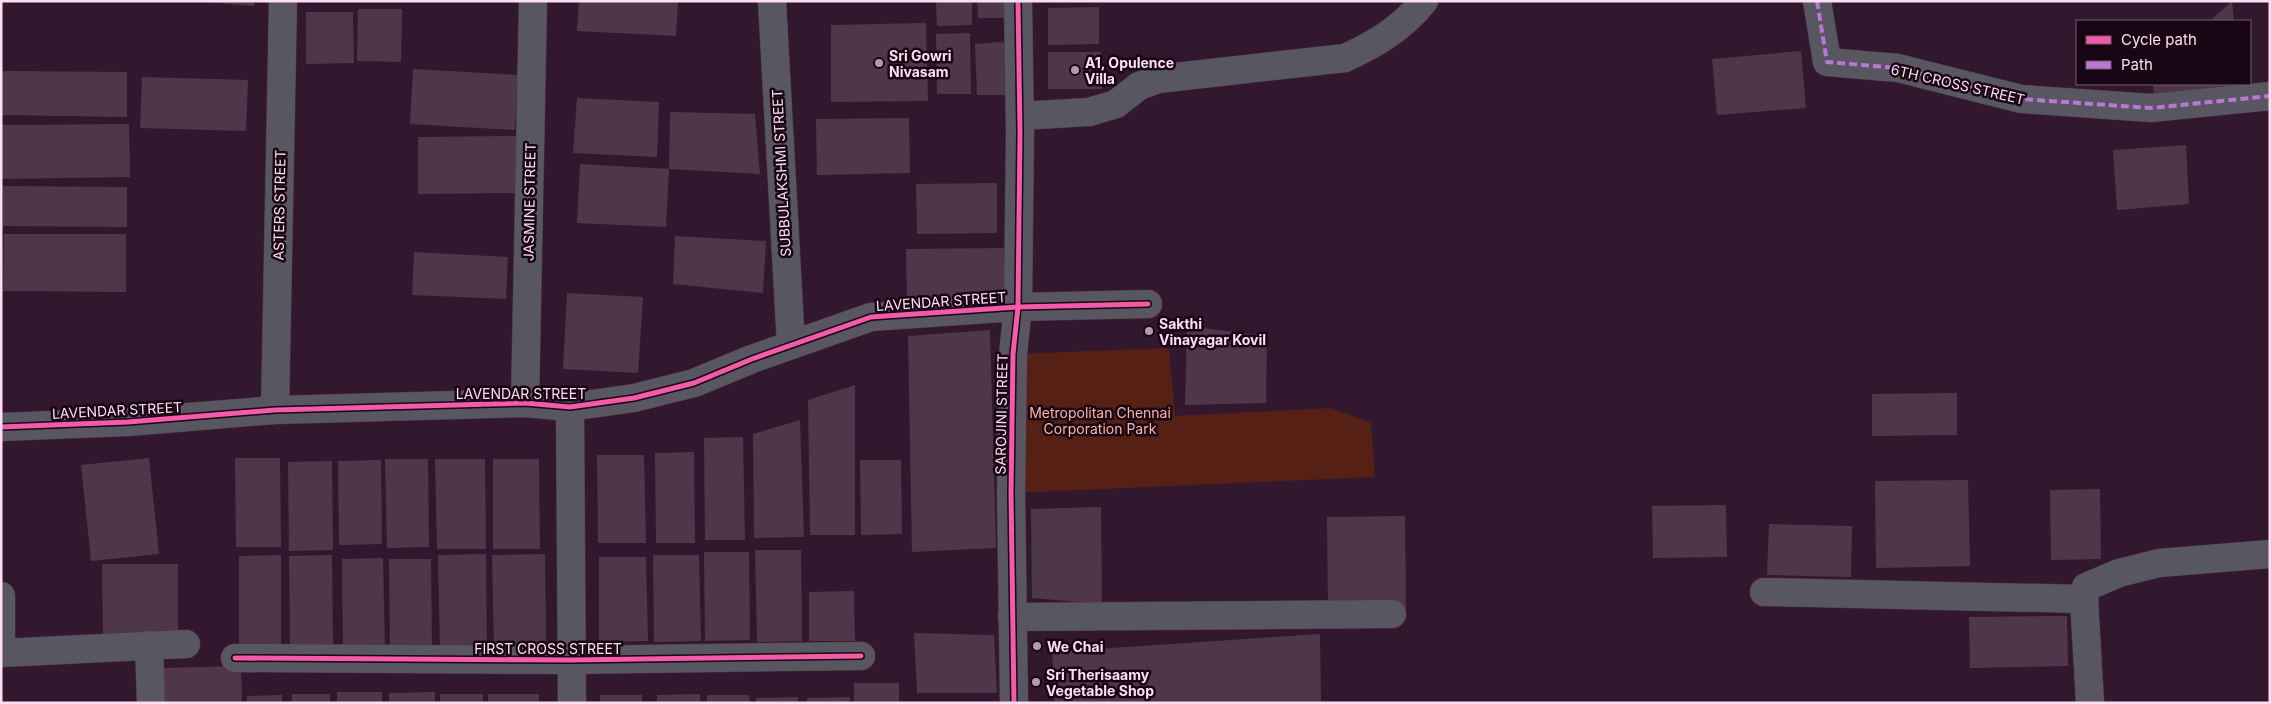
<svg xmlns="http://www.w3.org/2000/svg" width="2271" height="704" viewBox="0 0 2271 704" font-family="Inter,sans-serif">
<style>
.green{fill:#572015}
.building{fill:#4f374b}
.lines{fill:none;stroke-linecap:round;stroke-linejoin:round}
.street-casing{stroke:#4d3648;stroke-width:29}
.street{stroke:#585661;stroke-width:28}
.quiet{stroke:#ba77d6;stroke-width:4;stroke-dasharray:8 4;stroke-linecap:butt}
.cycleway-casing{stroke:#190615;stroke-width:8}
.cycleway{stroke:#f35aa7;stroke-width:5}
.poi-dot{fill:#b699af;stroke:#190615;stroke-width:2}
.labels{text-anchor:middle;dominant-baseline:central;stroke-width:5;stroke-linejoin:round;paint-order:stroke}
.poi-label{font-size:14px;font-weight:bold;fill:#fddef4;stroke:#190615;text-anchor:start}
.street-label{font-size:14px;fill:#fddef4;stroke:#190615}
.park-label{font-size:14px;fill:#fbb5a1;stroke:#190615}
</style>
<rect width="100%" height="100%" fill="#32182e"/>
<path class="green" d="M 1169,348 L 1175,416 L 1331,408 L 1371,423 L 1375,477 L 1011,493 L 1013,354 Z"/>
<g class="building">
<path d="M 193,1 L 254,1 L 254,6 Z"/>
<path d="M 579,1 L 678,1 L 676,36 L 577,31 Z"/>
<path d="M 936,1 L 972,1 L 972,25 L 937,26 Z"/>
<path d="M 977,1 L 1017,1 L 1017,18 L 978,18 Z"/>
<path d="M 2232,1 L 2234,21 L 2210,21 Z"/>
<path d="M 1099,7 L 1099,44 L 1048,45 L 1048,8 Z"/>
<path d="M 358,9 L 402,9 L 401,62 L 357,61 Z"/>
<path d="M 306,12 L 353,12 L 354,63 L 306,64 Z"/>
<path d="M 926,23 L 928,101 L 831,102 L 831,25 Z"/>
<path d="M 970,33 L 971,94 L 937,94 L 936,34 Z"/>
<path d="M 1000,42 L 1016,44 L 1019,95 L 977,95 L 975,44 Z"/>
<path d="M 1801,51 L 1806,108 L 1717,115 L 1712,59 Z"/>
<path d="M 1048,52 L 1101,52 L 1102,89 L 1048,89 Z"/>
<path d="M 413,69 L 518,75 L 515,130 L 410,124 Z"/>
<path d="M 1,71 L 127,72 L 127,117 L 1,115 Z"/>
<path d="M 142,77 L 248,80 L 246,131 L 140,128 Z"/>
<path d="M 2153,84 L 2241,84 L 2241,86 L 2154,95 Z"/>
<path d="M 577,98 L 659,102 L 657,157 L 573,153 Z"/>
<path d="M 670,112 L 755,114 L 760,174 L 669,169 L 666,227 L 577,223 L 580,164 L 669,169 Z"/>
<path d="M 909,118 L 910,173 L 817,175 L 816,119 Z"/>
<path d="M 129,124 L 130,177 L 1,179 L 1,125 Z"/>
<path d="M 519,136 L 519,193 L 418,194 L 418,137 Z"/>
<path d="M 2186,145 L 2189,204 L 2117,210 L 2113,150 Z"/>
<path d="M 997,183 L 997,233 L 917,234 L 916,184 Z"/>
<path d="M 3,186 L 127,187 L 127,227 L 3,226 Z"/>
<path d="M 4,234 L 126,234 L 126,292 L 3,291 Z"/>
<path d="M 675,236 L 766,241 L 763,293 L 673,284 Z"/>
<path d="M 1007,248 L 1007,299 L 907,301 L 906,249 Z"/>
<path d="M 414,252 L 508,257 L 506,299 L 412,295 Z"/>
<path d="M 567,293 L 643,297 L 638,373 L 563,369 Z"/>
<path d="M 1187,326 L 1267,336 L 1266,403 L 1185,405 Z"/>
<path d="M 990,330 L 996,548 L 912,552 L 908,336 Z"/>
<path d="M 855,385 L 855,535 L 810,535 L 808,400 Z"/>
<path d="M 1957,393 L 1957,435 L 1872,436 L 1872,394 Z"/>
<path d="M 800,420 L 804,537 L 754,538 L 753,434 Z"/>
<path d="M 743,437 L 745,540 L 705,540 L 704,438 Z"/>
<path d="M 694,452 L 695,543 L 656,543 L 655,453 Z"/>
<path d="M 597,455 L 644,455 L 646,543 L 598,543 Z"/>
<path d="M 149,458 L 159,554 L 91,561 L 81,465 Z"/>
<path d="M 235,458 L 280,458 L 281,547 L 236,547 Z"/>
<path d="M 385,459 L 428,459 L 429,547 L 387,548 Z"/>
<path d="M 435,459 L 485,459 L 486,549 L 437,549 Z"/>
<path d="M 493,459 L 539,459 L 540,549 L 493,549 Z"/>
<path d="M 381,460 L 382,544 L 339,545 L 338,461 Z"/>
<path d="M 860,460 L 901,460 L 902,534 L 861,535 Z"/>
<path d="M 332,461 L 333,550 L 289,551 L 288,462 Z"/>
<path d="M 1968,480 L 1970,566 L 1876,568 L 1875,481 Z"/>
<path d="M 2100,489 L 2101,559 L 2051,560 L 2050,490 Z"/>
<path d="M 1726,505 L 1727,557 L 1653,558 L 1652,506 Z"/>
<path d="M 1101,507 L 1102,604 L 1032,598 L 1031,509 Z"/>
<path d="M 1405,516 L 1406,608 L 1328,609 L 1327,517 Z"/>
<path d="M 1769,524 L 1852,526 L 1851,577 L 1767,575 Z"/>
<path d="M 755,550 L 801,550 L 802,641 L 757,642 Z"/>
<path d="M 704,552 L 749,552 L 750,640 L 705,641 Z"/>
<path d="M 486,554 L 487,654 L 440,654 L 438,555 Z"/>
<path d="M 545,554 L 546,652 L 494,653 L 492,555 Z"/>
<path d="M 281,555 L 281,644 L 239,644 L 239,556 Z"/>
<path d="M 332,555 L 333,644 L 290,645 L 289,556 Z"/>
<path d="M 653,555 L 699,555 L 701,641 L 654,642 Z"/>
<path d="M 599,557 L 646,557 L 648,641 L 599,642 Z"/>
<path d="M 383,558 L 385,651 L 343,652 L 342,559 Z"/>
<path d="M 389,559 L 431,559 L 432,652 L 390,652 Z"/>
<path d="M 102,564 L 178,564 L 178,636 L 103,637 Z"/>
<path d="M 854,591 L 855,641 L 809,641 L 809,592 Z"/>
<path d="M 2067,616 L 2068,666 L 1970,668 L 1969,617 Z"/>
<path d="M 914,633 L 994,635 L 997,693 L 917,693 Z"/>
<path d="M 1320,634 L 1321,703 L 1055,703 L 1052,652 Z"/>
<path d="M 241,666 L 242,703 L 161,703 L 161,668 Z"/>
<rect x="854" y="683" width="45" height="20"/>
<rect x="337" y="692" width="45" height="11"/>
<path d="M 435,692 L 435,703 L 389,703 L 389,693 Z"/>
<rect x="292" y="694" width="38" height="9"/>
<rect x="440" y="694" width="43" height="9"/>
<rect x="488" y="694" width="51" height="9"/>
<path d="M 700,694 L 700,703 L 657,703 L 657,695 Z"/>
<path d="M 282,695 L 282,703 L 247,703 L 247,696 Z"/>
<rect x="600" y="695" width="42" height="8"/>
<path d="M 707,695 L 749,695 L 750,703 L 707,703 Z"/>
<path d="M 798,697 L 798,703 L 756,703 L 756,698 Z"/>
<path d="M 850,697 L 850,703 L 807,703 L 807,698 Z"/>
</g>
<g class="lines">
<g class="street-casing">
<g id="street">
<path d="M 772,1 L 791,345"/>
<path d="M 1817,1 L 1827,62 L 1898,68 L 2021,99 L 2151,108 L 2270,96"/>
<path d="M 1020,116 L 1089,112 L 1116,104 L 1139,86 L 1158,79 L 1345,58 C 1376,44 1402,28 1424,1"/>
<path d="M 525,403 L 533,1"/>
<path d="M 570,407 L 572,703"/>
<path d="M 275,410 L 283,1"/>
<path d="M 1,427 L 128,422 L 275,410 L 525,403 L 570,407 L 634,398 L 694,383 L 752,359 L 871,317 L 1018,307 L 1148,304"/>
<path d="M 1764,592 L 2084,599"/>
<path d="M 1,596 L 1,641"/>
<path d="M 1012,617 L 1392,614"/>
<path d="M 149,645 L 151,703"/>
<path d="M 1,653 L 186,644"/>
<path d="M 235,658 L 571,660 L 861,656"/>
<path d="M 1014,703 L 1011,493 L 1013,354 L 1018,307 L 1020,133 L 1018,1"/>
<path d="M 2090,703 L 2084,599 L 2086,587 L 2119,573 L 2159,563 L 2270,554"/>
</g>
</g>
<use href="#street" class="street"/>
<path class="quiet" d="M 1817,1 L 1827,62 L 1898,68 L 2021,99 L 2151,108 L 2270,96"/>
<g class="cycleway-casing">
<g id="cycleway">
<path d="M 1,427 L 128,422 L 275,410 L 525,403 L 570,407 L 634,398 L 694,383 L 752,359 L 871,317 L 1018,307 L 1148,304"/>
<path d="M 235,658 L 571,660 L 861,656"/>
<path d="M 1014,703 L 1011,493 L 1013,354 L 1018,307 L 1020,133 L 1018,1"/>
</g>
</g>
<use href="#cycleway" class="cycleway"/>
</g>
<g class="poi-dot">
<circle cx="879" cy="63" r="5"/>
<circle cx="1075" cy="70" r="5"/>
<circle cx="1149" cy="331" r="5"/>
<circle cx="1037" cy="646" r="5"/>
<circle cx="1036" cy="682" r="5"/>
</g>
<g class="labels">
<g class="poi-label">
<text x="889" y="55">Sri Gowri<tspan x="889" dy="16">Nivasam</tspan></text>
<text x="1085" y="62">A1, Opulence<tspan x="1085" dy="16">Villa</tspan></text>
<text x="1159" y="323">Sakthi<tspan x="1159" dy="16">Vinayagar Kovil</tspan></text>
<text x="1047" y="646">We Chai</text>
<text x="1046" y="674">Sri Therisaamy<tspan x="1046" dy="16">Vegetable Shop</tspan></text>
</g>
<g class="street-label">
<text transform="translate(1958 84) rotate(13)">6TH CROSS STREET</text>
<text transform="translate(781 173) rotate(-93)">SUBBULAKSHMI STREET</text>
<text transform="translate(529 202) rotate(-89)">JASMINE STREET</text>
<text transform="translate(279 205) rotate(-89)">ASTERS STREET</text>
<text transform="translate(941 301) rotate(-4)">LAVENDAR STREET</text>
<text x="521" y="393">LAVENDAR STREET</text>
<text transform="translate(117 410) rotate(-3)">LAVENDAR STREET</text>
<text transform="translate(1001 414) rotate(-89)">SAROJINI STREET</text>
<text x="548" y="648">FIRST CROSS STREET</text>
</g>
<g class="park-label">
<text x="1100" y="412">Metropolitan Chennai<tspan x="1100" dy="16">Corporation Park</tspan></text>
</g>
</g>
<rect width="2271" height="704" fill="none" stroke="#fddef4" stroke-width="5"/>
<rect x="2076" y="20" width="175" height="65" fill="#190615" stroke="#745c6e"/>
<rect x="2086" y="36" width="25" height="8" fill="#f35aa7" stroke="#745c6e"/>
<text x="2121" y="45" font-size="15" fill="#fddef4">Cycle path</text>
<rect x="2086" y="61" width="25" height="8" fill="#ba77d6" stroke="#745c6e"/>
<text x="2121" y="70" font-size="15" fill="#fddef4">Path</text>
</svg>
